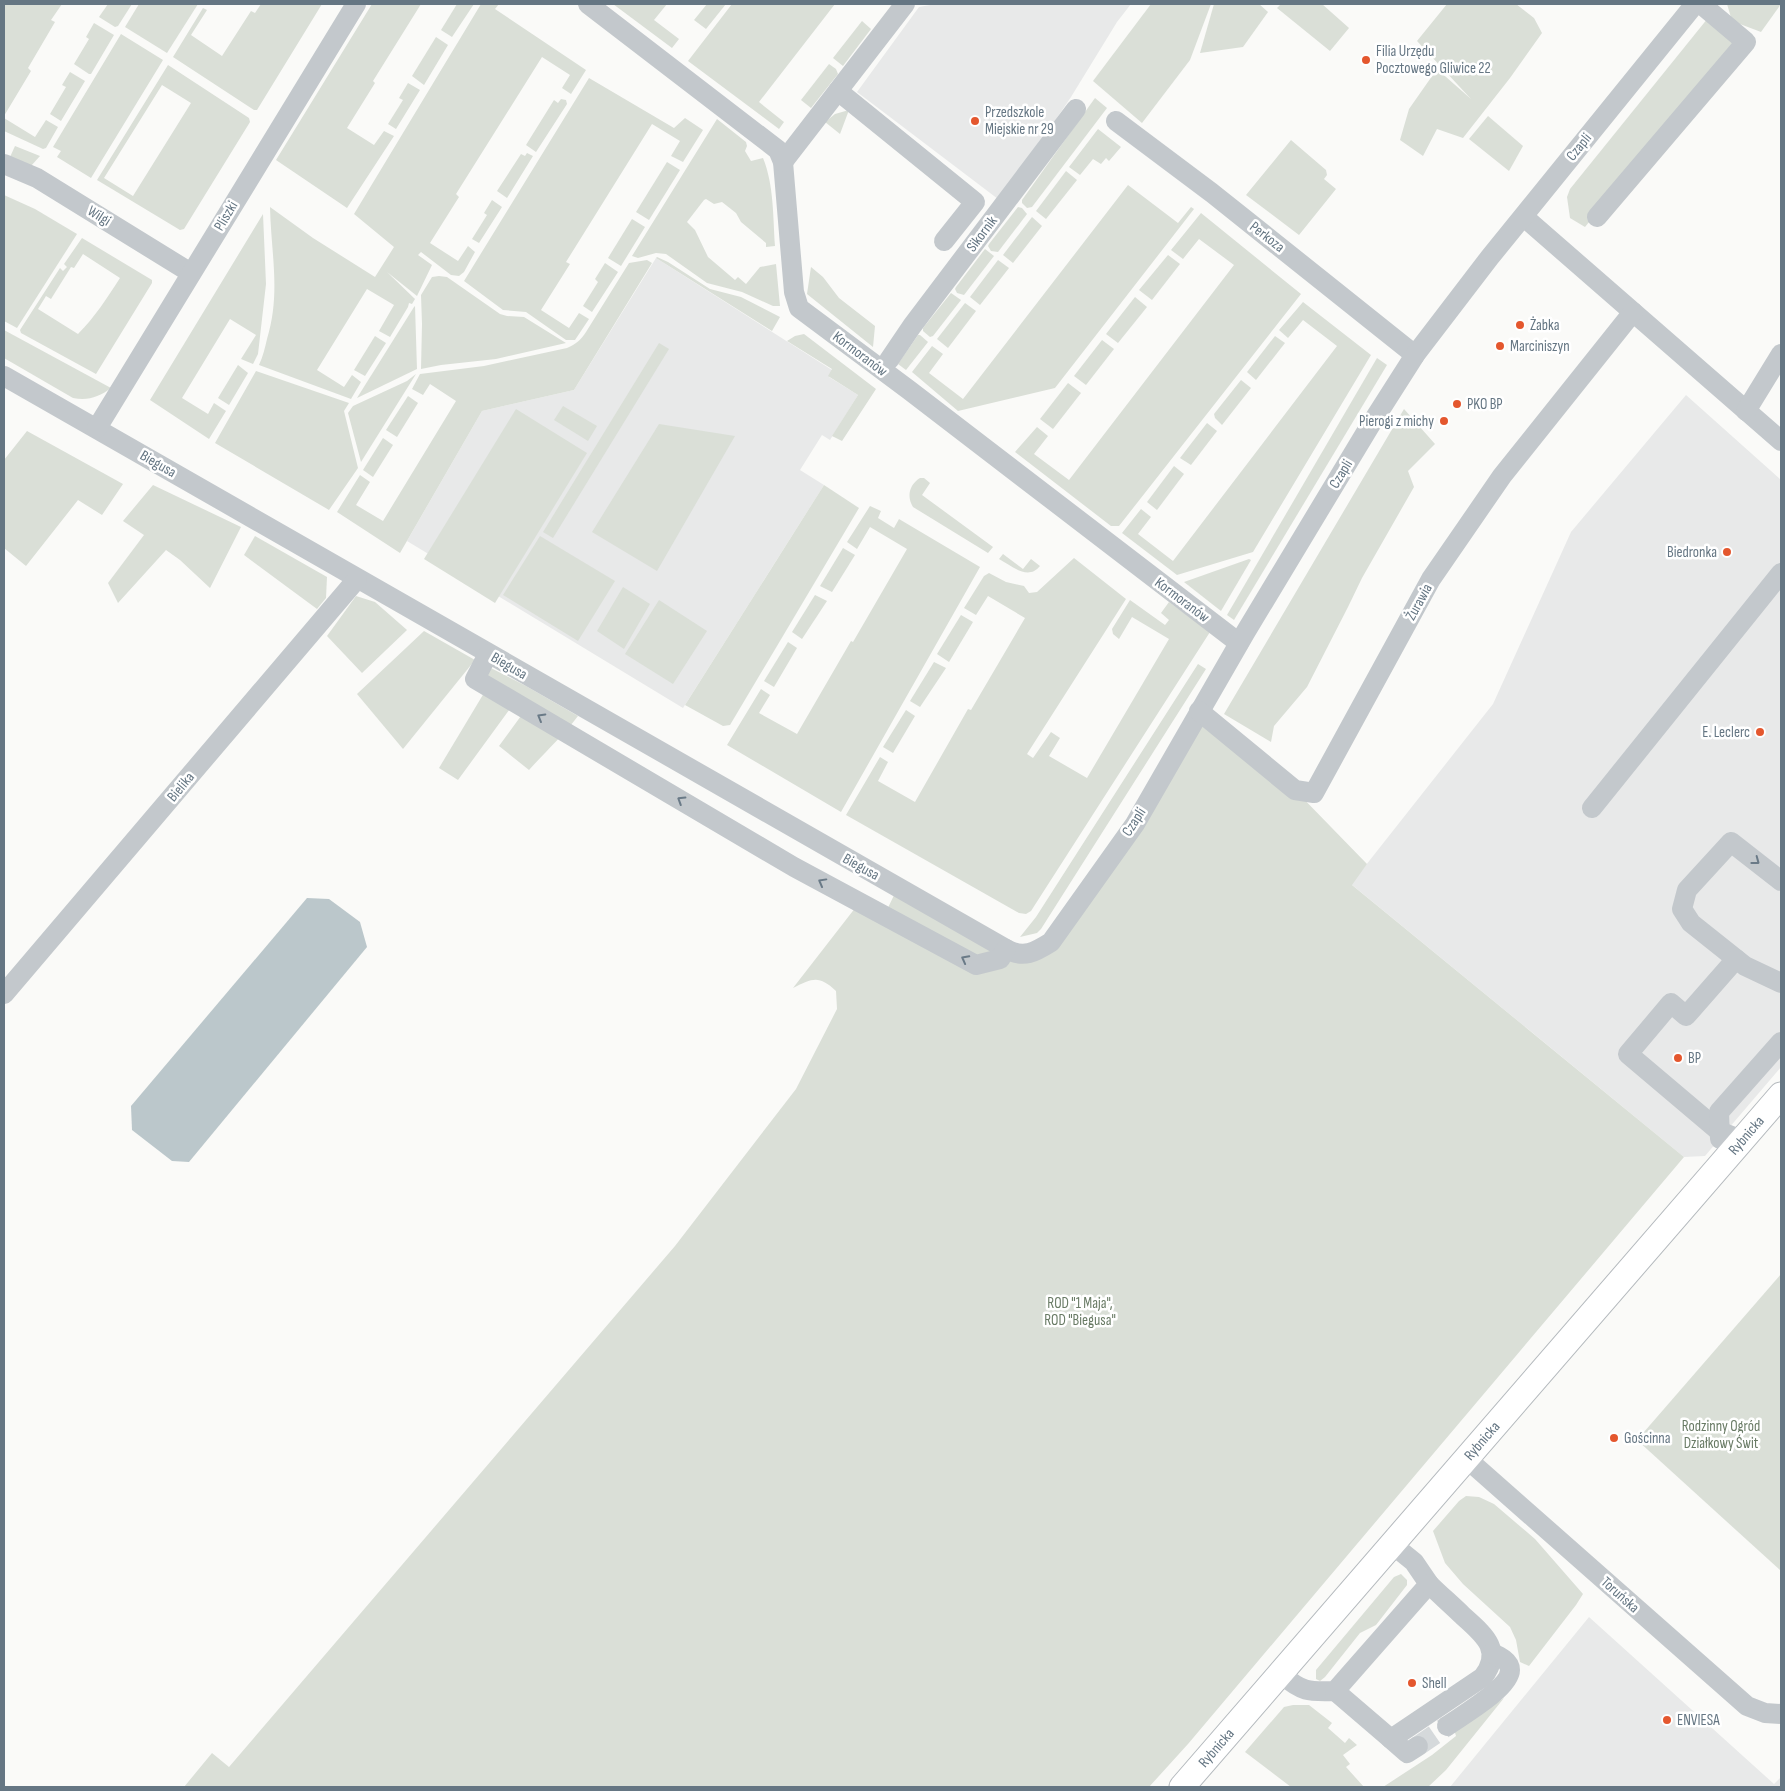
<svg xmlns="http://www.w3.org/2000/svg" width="1785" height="1791" viewBox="0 0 1785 1791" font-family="'Sofia Sans Condensed',sans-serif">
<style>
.built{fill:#e8e9e9}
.green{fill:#dadfd7;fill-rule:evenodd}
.water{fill:#bbc7cb}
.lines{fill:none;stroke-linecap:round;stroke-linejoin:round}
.minor-tunnel{stroke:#d5d9db;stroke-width:20;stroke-dasharray:20 10;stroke-linecap:butt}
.major-casing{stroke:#b5babe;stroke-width:27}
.minor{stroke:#c3c8cc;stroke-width:20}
.major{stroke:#fff;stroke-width:25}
.oneway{stroke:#6a7a87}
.poi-dot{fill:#e4572e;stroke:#fff;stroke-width:2}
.labels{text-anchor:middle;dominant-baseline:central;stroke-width:5;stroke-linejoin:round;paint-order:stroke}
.poi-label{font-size:15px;fill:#657683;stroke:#fff;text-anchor:start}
.street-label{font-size:15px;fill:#657683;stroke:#fff}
.park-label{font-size:15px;fill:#687a64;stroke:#fff}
</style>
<rect width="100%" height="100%" fill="#fafaf8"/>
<g class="built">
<path d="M 936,4 L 1131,4 L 1117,22 L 1071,97 L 1038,146 L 998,199 L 857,92 L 919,7 Z"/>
<path d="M 656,258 L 832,370 L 829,377 L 858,395 L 830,440 L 822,435 L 800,470 L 824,485 L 683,708 L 407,541 L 482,411 L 574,390 Z"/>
<path d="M 1686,395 L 1781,480 L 1781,1067 L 1705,1156 L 1684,1157 L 1351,884 L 1493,704 L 1571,532 Z"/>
<path d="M 1589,1617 L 1774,1784 L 1781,1777 L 1781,1787 L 1450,1787 Z"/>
</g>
<g class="green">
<path d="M 4,4 L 62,4 L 51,20 L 55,22 L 28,68 L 31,71 L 4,116 Z"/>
<path d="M 108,4 L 132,4 L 118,26 L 115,27 L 99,17 Z"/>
<path d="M 139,4 L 198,4 L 167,53 L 125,27 Z"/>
<path d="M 261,4 L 322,4 L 257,110 L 254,110 L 173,57 L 203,8 L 207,10 L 191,35 L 222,56 L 251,11 L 255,13 Z"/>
<path d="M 372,4 L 421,4 L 373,81 L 375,83 L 347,128 L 374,145 L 384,131 L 394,136 L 347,208 L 276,160 Z"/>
<path d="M 457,4 L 474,4 L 452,37 L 441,30 Z"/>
<path d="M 481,4 L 499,4 L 495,9 L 586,70 L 571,94 L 562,88 L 570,75 L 542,57 L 456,194 L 459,197 L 430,243 L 458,261 L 468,246 L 475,252 L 464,272 L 459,276 L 451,275 L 421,252 L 418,255 L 432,265 L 417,296 L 387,272 L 415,299 L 412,304 L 409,303 L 408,307 L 390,337 L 379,331 L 394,305 L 367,289 L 317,370 L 344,387 L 352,375 L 361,382 L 351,399 L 259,365 C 263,356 265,348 267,339 C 281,293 271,254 270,207 L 313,238 L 375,277 L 394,247 L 354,214 Z"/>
<path d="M 613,4 L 667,4 L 654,20 L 679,39 L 672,48 Z"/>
<path d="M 707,4 L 726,4 L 706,29 L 694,20 Z"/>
<path d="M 732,4 L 835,4 L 759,102 L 784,122 L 779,129 L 688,61 Z"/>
<path d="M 1151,4 L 1211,4 L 1190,60 L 1142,123 L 1093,81 Z"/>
<path d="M 1214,4 L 1259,4 L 1268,12 L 1243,47 L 1200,53 Z"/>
<path d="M 1281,4 L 1322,4 L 1349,28 L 1330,51 L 1277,8 Z"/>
<path d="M 1447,4 L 1516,4 L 1534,18 L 1542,33 L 1510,78 L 1463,138 L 1437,129 L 1423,156 L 1400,140 L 1409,109 L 1437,69 L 1471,99 L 1417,41 Z"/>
<path d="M 1727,4 L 1781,4 L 1761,32 L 1732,21 Z"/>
<path d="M 1708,18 L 1740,37 L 1585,227 L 1570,218 L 1567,197 L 1570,189 Z"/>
<path d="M 862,21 L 871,29 L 843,66 L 833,58 Z"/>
<path d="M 94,23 L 114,35 L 91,74 L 89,74 L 74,64 L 89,39 L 86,37 Z"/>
<path d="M 121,34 L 163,60 L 91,178 L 57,157 L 61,151 L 53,147 Z"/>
<path d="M 436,37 L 448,45 L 424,85 L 412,76 Z"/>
<path d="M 829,64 L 836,69 L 838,74 L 811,108 L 801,100 Z"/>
<path d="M 168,65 L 249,118 L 250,122 L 184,229 L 180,230 L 97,180 ZM 162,85 L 191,103 L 133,196 L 104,178 Z"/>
<path d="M 70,72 L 85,81 L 61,121 L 50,114 L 66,87 L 62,85 Z"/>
<path d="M 589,78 L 674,128 L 685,118 L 703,130 L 683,162 L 671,156 L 680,141 L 652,124 L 566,262 L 570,264 L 541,310 L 569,328 L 579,313 L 589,319 L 575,340 L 566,340 L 526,312 L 503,310 L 464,281 Z"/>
<path d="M 408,83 L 420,90 L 396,129 L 388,124 L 403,100 L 399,98 Z"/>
<path d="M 1095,98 L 1107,108 L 1032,207 L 1027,208 L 1022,203 L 1022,200 Z"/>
<path d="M 561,99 L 566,100 L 567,104 L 536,152 L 526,145 L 554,100 L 558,103 Z"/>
<path d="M 849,110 L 840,134 L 825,122 L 835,114 Z"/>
<path d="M 1488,116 L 1523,146 L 1509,171 L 1469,139 Z"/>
<path d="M 4,118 L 35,137 L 46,120 L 58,127 L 46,148 L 43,149 L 4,131 Z"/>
<path d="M 717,119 L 746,142 L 747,146 L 745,151 L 751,161 L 763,158 C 774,185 773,217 775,246 L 766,247 L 766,243 L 741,222 L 736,213 L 722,202 L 714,204 L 706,199 L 704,200 L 687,222 L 695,230 L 708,257 L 735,280 L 738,277 L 746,284 L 760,267 L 776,264 L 780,306 L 773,306 L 742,292 L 707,283 L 666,254 L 656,253 L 638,258 L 632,256 Z"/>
<path d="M 1098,129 L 1121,147 L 1109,161 L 1106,158 L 1101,164 L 1093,159 L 1080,175 L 1069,167 Z"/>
<path d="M 1291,140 L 1326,170 L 1327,175 L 1324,179 L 1336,189 L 1299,235 L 1246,195 Z"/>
<path d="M 15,146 L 40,156 L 31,166 L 10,157 Z"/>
<path d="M 527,153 L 533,156 L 507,198 L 497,191 L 521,154 L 525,156 Z"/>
<path d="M 667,162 L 680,170 L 649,220 L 636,212 Z"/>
<path d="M 1066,171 L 1077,180 L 1046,219 L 1036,211 Z"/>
<path d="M 1128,185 L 1178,223 L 1191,207 L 1194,209 L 1055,388 L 958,411 L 912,372 L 932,346 L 943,354 L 929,373 L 963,399 Z"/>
<path d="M 4,195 L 35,209 L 77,234 L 17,328 L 4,321 Z"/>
<path d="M 492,200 L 502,207 L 479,243 L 472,239 L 487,215 L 484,213 Z"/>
<path d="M 1018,207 L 1022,208 L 1027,214 L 998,252 L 991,251 L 988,246 L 989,244 Z"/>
<path d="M 1201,213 L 1301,294 L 1119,526 L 1111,526 L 1015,452 L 1037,427 L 1048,436 L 1034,454 L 1069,480 L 1234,265 L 1199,239 L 1183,259 L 1171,250 Z"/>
<path d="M 263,214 L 266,284 L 258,354 L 253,364 L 241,359 L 256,335 L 230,319 L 182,398 L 208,414 L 214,403 L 226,411 L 209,439 L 150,400 Z"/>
<path d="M 1032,217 L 1042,226 L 1013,263 L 1003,255 Z"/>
<path d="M 632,219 L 645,227 L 621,266 L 608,258 Z"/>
<path d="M 82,238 L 152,280 L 152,283 L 96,374 L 21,333 L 20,330 L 60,268 L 63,271 L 67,267 L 64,264 ZM 83,254 L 120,278 C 107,298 95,317 78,334 L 38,309 L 46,296 L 51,299 L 71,267 L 74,268 Z"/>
<path d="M 985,249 L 994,256 L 964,295 L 957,293 L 955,289 L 956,287 Z"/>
<path d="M 1168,255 L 1180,264 L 1152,300 L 1139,290 Z"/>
<path d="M 657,257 L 668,262 L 710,289 L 741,297 L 780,317 L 772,331 L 656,258 Z"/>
<path d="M 647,260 L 652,263 L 574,390 L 482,411 L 400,553 L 337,512 L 360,475 L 370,482 L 356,505 L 383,521 L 456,401 L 430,384 L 423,395 L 412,389 L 420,374 L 484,366 L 567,348 C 576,344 581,340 586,332 L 629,263 Z"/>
<path d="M 998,260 L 1009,268 L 980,305 L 970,297 Z"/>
<path d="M 605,263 L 618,272 L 592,312 L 583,306 L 598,282 L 595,279 Z"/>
<path d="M 811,267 L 823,277 L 839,298 L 875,326 L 873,347 L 807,294 Z"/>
<path d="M 439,276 L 447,277 L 500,314 L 507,316 L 524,317 L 566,343 L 496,359 L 441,365 L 421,369 L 422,324 L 421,295 L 432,277 Z"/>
<path d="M 951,293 L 961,300 L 933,336 L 930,337 L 923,331 L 923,328 Z"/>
<path d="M 1135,297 L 1147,307 L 1118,343 L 1106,334 Z"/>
<path d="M 1303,302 L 1371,355 L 1253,552 L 1177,575 L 1122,533 L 1141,509 L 1151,517 L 1138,534 L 1173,561 L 1337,346 L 1303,320 L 1288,338 L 1279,330 Z"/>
<path d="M 965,303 L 976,311 L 948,348 L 937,339 Z"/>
<path d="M 415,306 L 417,369 L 357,398 L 414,307 Z"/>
<path d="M 4,330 L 111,388 C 99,397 88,401 73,398 L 4,358 Z"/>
<path d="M 804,334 L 876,389 L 842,441 L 832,436 L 858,395 L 828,376 L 832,369 L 787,341 L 795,336 Z"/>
<path d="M 918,335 L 920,335 L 928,342 L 906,370 L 898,364 Z"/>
<path d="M 375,336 L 386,343 L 365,376 L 354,370 Z"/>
<path d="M 1275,336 L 1285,343 L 1256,380 L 1247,372 Z"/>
<path d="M 1102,340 L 1114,349 L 1086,385 L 1074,376 Z"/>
<path d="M 659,343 L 669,349 L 553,538 L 543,532 Z"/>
<path d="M 1377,358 L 1387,365 L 1234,620 L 1227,615 Z"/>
<path d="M 238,365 L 248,373 L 229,405 L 218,398 Z"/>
<path d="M 256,371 L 349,403 L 344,411 L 358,468 L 329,510 L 215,443 Z"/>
<path d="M 416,374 L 361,462 L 348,413 L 353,406 L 407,381 Z"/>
<path d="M 1241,380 L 1251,388 L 1222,425 L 1215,418 L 1214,414 Z"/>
<path d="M 1068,383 L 1081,393 L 1053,429 L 1040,419 Z"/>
<path d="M 408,396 L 418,403 L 397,437 L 386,430 Z"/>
<path d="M 563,406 L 597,426 L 588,441 L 554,420 Z"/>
<path d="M 516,409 L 587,453 L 495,603 L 424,559 Z"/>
<path d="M 1404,409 L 1435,444 L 1408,471 L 1414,487 L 1362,578 L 1348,607 L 1307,687 L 1274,726 L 1271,742 L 1224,714 Z"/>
<path d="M 1207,423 L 1217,431 L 1191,465 L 1180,458 Z"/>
<path d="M 659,424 L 735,436 L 657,571 L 592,532 Z"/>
<path d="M 27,431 L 123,484 L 102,515 L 78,500 L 26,566 L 4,548 L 4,460 Z"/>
<path d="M 383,438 L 393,445 L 373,477 L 363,470 Z"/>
<path d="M 1174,466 L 1184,474 L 1157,510 L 1147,502 Z"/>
<path d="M 920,478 L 924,478 L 930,483 L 922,495 L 993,547 L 988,553 L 913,507 C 906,496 910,484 920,478 Z"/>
<path d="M 153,485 L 241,527 L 210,588 L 180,560 L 166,550 L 118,603 L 108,583 L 144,535 L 123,521 Z"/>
<path d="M 824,485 L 859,508 L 730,725 L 723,726 L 685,705 Z"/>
<path d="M 870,506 L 881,511 L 878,518 L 894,528 L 899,519 L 980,567 L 841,812 L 727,745 L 761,689 L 770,695 L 759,713 L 797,734 L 851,641 L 853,642 L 907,549 L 870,527 L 857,549 L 847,542 Z"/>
<path d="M 255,536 L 327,577 L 326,598 L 317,609 L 244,555 Z"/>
<path d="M 540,536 L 615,581 L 578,641 L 503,595 Z"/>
<path d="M 843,548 L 855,555 L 832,592 L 820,586 Z"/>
<path d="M 1003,554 L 1023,569 L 1031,559 L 1040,566 C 1028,581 1012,566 999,559 Z"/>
<path d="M 1074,558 L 1126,599 L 1027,754 L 1033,758 L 1051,732 L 1060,738 L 1049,756 L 1087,778 L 1169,639 L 1132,617 L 1119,639 L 1113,634 L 1112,629 L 1130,600 L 1165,625 L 1169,620 L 1161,613 L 1169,602 L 1210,632 L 1031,911 L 1026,914 L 1019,913 L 846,815 L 880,757 L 888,762 L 878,781 L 915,802 L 968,709 L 971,710 L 1025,618 L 988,596 L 976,615 L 964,608 L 984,576 L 989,573 L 1006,582 L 1024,586 L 1029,593 L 1037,592 Z"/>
<path d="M 1249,559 L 1251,560 L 1221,611 L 1184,582 Z"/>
<path d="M 623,587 L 650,604 L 624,649 L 597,631 Z"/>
<path d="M 815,595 L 827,601 L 802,639 L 792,632 Z"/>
<path d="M 356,596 L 375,602 L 407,630 L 362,673 L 327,636 Z"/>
<path d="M 659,600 L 707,631 L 673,684 L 625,654 Z"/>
<path d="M 961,615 L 973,622 L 949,662 L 937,654 Z"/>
<path d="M 424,631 L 475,660 L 403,749 L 357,694 Z"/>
<path d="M 788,642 L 797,648 L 774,687 L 764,681 Z"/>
<path d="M 934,662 L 946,668 L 920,707 L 910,701 Z"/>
<path d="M 483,664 L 526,686 L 578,716 C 563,736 545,752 529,770 L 499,746 L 526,709 L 515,702 L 458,780 L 439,768 L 484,693 L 475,679 Z"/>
<path d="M 1198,664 L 1206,669 L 1041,929 L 1037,933 L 1020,937 L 1036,917 Z"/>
<path d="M 906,710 L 915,716 L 893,753 L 883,747 Z"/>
<path d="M 1199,711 L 1295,790 L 1367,864 L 1352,885 L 1684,1157 L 1188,1744 L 1149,1787 L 184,1787 L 212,1753 L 229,1767 L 675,1246 L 796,1089 L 837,1009 L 836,991 C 819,975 813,978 793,988 L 859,903 L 884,916 L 898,887 L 1016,954 L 1051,942 Z"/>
<path d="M 1781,1274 L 1781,1571 L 1637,1440 Z"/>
<path d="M 1466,1496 L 1479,1497 L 1494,1504 L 1535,1539 L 1583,1594 L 1576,1605 L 1529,1666 L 1520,1662 L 1516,1640 L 1510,1627 L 1463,1584 L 1445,1563 L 1433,1531 L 1459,1501 Z"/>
<path d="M 1401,1574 L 1407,1580 L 1407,1585 L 1376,1625 L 1360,1633 L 1325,1677 L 1320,1681 L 1316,1679 L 1316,1670 L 1394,1577 Z"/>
<path d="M 1504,1698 L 1446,1770 L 1428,1787 L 1383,1787 L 1432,1755 L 1456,1736 L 1454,1729 Z"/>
<path d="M 1293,1705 L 1309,1705 L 1332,1723 L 1328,1728 L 1345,1743 L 1349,1738 L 1357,1745 L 1343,1755 L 1350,1764 L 1346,1767 L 1364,1787 L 1291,1787 L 1245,1752 L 1284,1707 Z"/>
</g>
<path class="water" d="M 307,898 L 329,899 L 360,922 L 367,947 L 189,1162 L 172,1161 L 132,1130 L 131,1106 Z"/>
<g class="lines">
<path class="minor-tunnel" d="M 1418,1746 L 1447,1726"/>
<g class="major-casing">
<g id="major">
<path id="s1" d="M 1182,1787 L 1781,1095"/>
</g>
</g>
<g class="minor">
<path d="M 588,4 L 778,150 L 783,162 L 794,292 L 799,308 L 909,390 L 1239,643"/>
<path d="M 838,91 L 975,202 L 944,241"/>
<path d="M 1116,121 L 1212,193 L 1415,355"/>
<path d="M 783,162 L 905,4"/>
<path d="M 4,164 L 37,178 L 191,273"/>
<path d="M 1524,217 L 1781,441"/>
<path d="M 1597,217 L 1746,42 L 1701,4"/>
<path d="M 889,360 L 912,326 L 1076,109"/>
<path d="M 4,376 L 1006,949 C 1024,959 1035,952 1051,942 L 1135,824 L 1245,633 L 1371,424 L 1415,355 L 1490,257 L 1695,4"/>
<path d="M 1746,411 L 1781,354"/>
<path d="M 97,428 L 356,4"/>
<path d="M 488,654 L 475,679 L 794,867 L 976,965 L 1000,959 L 1006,949"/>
<path d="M 1199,711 L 1295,790 L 1314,793 L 1431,579 L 1502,476 L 1633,312"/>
<path d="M 1592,808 L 1781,573"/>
<path d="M 1781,881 L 1731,842 L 1687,890 L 1682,909 L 1691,923 L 1745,966 L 1781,983"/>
<path d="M 1736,959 L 1686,1016 L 1671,1003 L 1628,1054 L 1719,1131 L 1742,1140"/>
<path d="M 4,994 L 357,579"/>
<path d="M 1720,1139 L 1719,1112 L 1781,1042"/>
<path d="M 1467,1459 L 1747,1706 L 1765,1713 L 1781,1714"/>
<path d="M 1281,1674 C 1302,1692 1308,1692 1335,1691 L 1429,1584 L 1414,1562 L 1393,1545"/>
<path d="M 1335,1691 L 1391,1739 L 1483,1677 C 1504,1650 1483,1634 1463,1616 C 1452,1605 1440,1595 1429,1584"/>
<path d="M 1447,1726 C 1461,1716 1510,1688 1510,1670 C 1510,1661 1499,1656 1492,1653"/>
<path d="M 1391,1739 L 1407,1753 L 1418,1746"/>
</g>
<use href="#major" class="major"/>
</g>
<defs><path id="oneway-chevron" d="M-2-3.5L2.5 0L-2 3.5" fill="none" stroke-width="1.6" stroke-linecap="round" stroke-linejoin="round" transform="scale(1.25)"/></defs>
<g class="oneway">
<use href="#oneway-chevron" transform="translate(541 717) rotate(-150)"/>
<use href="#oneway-chevron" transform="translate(681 800) rotate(-148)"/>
<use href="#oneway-chevron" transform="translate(1756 861) rotate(37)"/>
<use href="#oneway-chevron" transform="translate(822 882) rotate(-151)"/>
<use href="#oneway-chevron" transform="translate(965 959) rotate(-152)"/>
</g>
<g class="poi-dot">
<circle cx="1366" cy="60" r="5"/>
<circle cx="975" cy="121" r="5"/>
<circle cx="1520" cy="325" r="5"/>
<circle cx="1500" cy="346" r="5"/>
<circle cx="1457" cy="404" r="5"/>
<circle cx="1444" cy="421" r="5"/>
<circle cx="1727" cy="552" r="5"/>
<circle cx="1760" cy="732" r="5"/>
<circle cx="1678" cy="1058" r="5"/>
<circle cx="1614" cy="1438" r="5"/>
<circle cx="1412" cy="1683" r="5"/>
<circle cx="1667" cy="1720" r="5"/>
</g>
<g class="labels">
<g class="poi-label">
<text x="1376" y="51">Filia Urzędu<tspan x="1376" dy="17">Pocztowego Gliwice 22</tspan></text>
<text x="985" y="112">Przedszkole<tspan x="985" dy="17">Miejskie nr 29</tspan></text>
<text x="1530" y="325">Żabka</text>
<text x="1510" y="346">Marciniszyn</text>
<text x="1467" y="404">PKO BP</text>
<text x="1434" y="421" text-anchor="end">Pierogi z michy</text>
<text x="1717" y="552" text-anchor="end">Biedronka</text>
<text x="1750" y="732" text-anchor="end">E. Leclerc</text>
<text x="1688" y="1058">BP</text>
<text x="1624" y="1438">Gościnna</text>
<text x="1422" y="1683">Shell</text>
<text x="1677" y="1720">ENVIESA</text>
</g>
<g class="street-label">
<text transform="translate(1579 147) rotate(-51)">Czapli</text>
<text transform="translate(99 216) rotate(32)">Wilgi</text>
<text transform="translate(226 216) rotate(-59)">Pliszki</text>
<text transform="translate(982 234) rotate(-53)">Sikornik</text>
<text transform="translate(1267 237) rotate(38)">Perkoza</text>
<text transform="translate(860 354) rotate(37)">Kormoranów</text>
<text transform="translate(158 464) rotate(30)">Biegusa</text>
<text transform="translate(1341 474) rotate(-59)">Czapli</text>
<text transform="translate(1182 600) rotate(37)">Kormoranów</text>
<text transform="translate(1419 602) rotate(-61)">Żurawia</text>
<text transform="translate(509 666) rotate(30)">Biegusa</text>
<text transform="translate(181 787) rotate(-50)">Bielika</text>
<text transform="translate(1134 822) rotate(-57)">Czapli</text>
<text transform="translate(861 867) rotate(29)">Biegusa</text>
<text stroke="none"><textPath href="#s1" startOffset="862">Rybnicka</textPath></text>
<text stroke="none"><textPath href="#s1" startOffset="458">Rybnicka</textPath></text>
<text transform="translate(1620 1595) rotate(42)">Toruńska</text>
<text stroke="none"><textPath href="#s1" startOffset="52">Rybnicka</textPath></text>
</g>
<g class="park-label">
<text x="1080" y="1303">ROD "1 Maja",<tspan x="1080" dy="17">ROD "Biegusa"</tspan></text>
<text x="1721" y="1426">Rodzinny Ogród<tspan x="1721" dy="17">Działkowy Świt</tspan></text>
</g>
</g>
<rect width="1785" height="1791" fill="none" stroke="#657683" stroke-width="10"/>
</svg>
